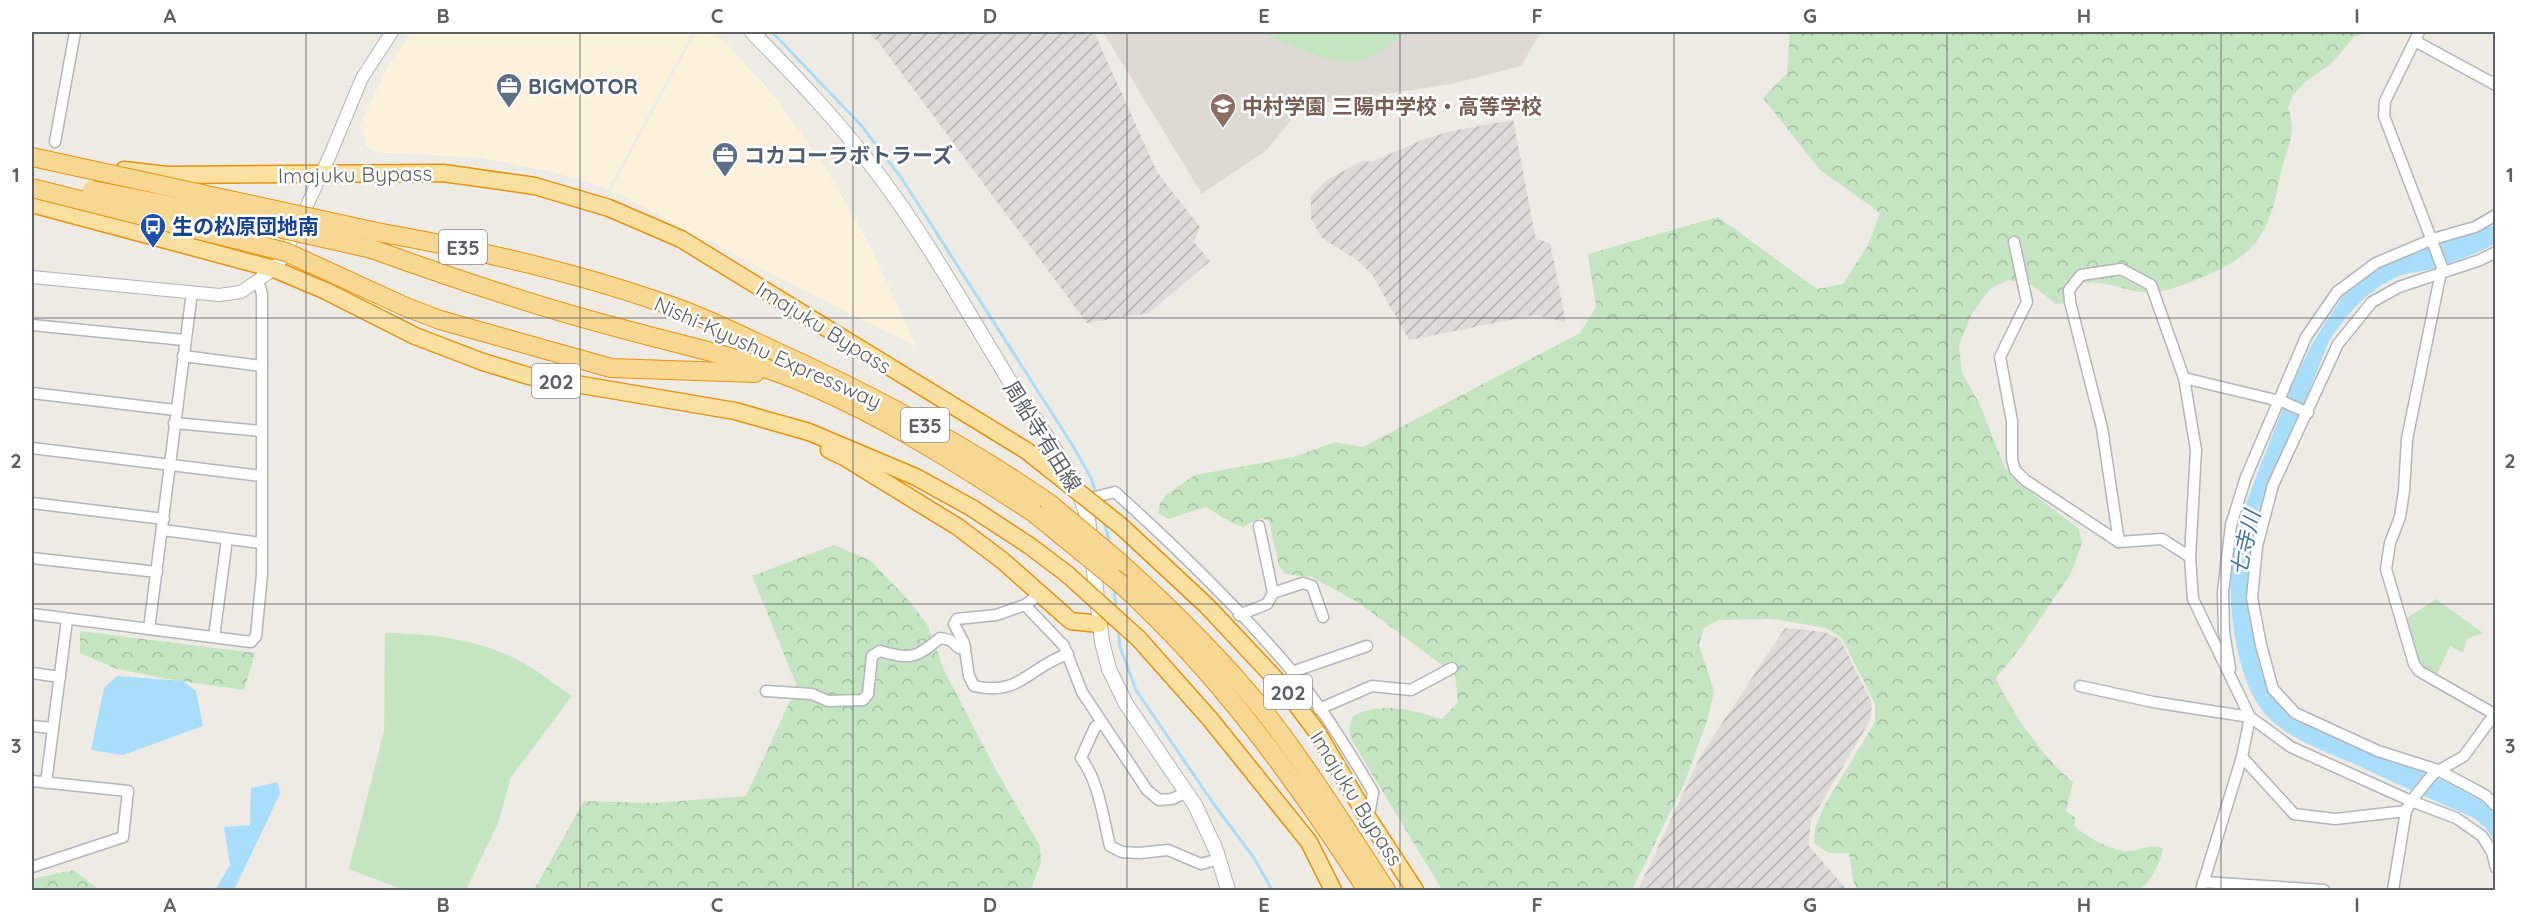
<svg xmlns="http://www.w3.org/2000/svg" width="2527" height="922" viewBox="0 0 2527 922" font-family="Quicksand,'Noto Sans JP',sans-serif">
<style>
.commercial{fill:#fcf2dc}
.industrial{fill:url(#industrial-furrows)}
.education{fill:#dedad3}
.grass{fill:#c5e5c2}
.forest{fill:url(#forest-crowns)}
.water{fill:#a8ddfb}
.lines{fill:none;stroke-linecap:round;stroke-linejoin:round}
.stream{stroke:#a8ddfb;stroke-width:3}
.minor-casing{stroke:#b2b5b9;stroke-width:13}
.tertiary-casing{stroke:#b2b5b9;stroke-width:14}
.secondary-casing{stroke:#b1b5b9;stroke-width:16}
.trunk-casing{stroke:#e7930b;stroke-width:19}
.motorway-casing{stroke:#e7930b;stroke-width:20}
.minor{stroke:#fff;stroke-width:10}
.tertiary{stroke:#fff;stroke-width:12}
.secondary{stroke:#fff;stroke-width:14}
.trunk{stroke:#fae0a0;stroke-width:16}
.motorway{stroke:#f8d792;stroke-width:18}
.trunk-bridge-casing{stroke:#e7930b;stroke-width:19;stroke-linecap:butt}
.motorway-bridge-casing{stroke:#e7930b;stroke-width:20;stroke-linecap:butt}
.trunk-bridge{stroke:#fae0a0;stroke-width:16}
.motorway-bridge{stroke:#f8d792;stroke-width:18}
.grid{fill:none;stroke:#5d6164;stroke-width:1.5;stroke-opacity:0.55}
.labels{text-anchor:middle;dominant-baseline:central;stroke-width:5;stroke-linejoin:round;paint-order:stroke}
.shield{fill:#fff;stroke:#8e9092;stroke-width:1.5}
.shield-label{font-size:20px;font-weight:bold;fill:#5d6164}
.service-label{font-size:21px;font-weight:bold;fill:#4e5e75;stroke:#fff;text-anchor:start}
.education-label{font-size:21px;font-weight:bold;fill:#785e54;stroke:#fff;text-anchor:start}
.street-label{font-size:21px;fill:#5d6164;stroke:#fff}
.transit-label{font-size:21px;font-weight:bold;fill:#164399;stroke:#fff;text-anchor:start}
.water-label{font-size:22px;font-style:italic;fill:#4279a4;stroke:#fff}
.neatline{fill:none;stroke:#5d6164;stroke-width:2}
.grid-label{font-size:20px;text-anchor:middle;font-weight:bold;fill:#5d6164}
</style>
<defs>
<pattern id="industrial-furrows" width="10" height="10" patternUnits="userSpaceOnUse" patternTransform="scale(1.5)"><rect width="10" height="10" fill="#dddad7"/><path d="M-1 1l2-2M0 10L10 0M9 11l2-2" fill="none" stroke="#b6b4b2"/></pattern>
<pattern id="forest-crowns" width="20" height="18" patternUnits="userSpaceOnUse" patternTransform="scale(1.5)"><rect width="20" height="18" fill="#c5e5c2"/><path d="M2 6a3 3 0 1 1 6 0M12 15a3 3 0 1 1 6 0" fill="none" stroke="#a3bda1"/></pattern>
</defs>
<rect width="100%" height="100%" fill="#eeebe5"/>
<g class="commercial">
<path d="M 412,32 L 693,32 L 608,189 L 553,172 L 483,158 L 375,152 L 367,147 L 360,125 L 389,64 Z"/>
<path d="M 696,32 L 715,32 L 770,91 L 824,165 L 869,244 L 916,346 L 828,303 L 611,190 Z"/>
</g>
<g class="industrial">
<path d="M 868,32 L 1094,32 L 1157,172 L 1200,227 L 1194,242 L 1210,261 L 1149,313 L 1087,323 L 880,44 Z"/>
<path d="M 1513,120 L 1536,239 L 1550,243 L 1566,322 L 1535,315 L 1409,340 L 1373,276 L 1360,262 L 1322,238 L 1311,219 L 1311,196 L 1327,180 L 1362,161 L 1372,162 L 1422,140 L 1451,131 Z"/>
<path d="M 1785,628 L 1824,632 L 1840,639 L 1872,703 L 1870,721 L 1811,820 L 1808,845 L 1847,890 L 1638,890 L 1701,755 Z"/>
</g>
<path class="education" d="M 1103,32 L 1541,32 L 1521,66 L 1452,84 L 1301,107 L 1267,150 L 1202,194 Z"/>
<g class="grass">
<path d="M 1259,32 L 1405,32 C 1355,85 1315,54 1259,32 Z"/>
<path d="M 2436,599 L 2483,633 L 2467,639 L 2463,653 L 2450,646 L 2436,676 L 2422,670 L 2416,661 L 2407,618 Z"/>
<path d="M 385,633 C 434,634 483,639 527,665 C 543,674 557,686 572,696 L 511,777 L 498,823 L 466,890 L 404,890 L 349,869 L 384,731 Z"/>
</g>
<g class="forest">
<path d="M 1790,32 L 2361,32 L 2361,35 L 2354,37 L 2332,63 L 2304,83 L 2294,94 L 2288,107 C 2298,137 2285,150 2280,177 C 2269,235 2256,256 2200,278 C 2182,285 2164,294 2143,292 C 2124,291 2103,279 2084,283 C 2075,286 2071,295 2067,303 L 2056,304 L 2032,285 L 2008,280 L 1990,289 L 1971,315 L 1959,346 L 1962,373 L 1979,403 L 2005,468 L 2033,494 L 2079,529 L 2082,543 L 2071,573 L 2021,647 L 1996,678 C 2012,713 2043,758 2073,782 L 2066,811 L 2076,818 L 2074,826 C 2088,837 2107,849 2125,851 C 2140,852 2145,843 2163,848 C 2159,867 2153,877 2140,890 L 1857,890 L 1853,880 L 1849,853 L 1829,853 L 1814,843 L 1815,828 L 1823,808 L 1875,722 L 1875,704 L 1842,638 L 1826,628 L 1773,619 L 1719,620 L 1704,628 L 1699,645 L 1714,691 L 1708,718 L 1685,782 L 1632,890 L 1442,890 L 1351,739 L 1349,728 L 1353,716 C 1384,701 1411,710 1442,719 L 1458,702 L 1455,675 L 1359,603 L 1312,577 L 1285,574 L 1279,566 L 1269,521 L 1260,518 L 1243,527 L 1232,523 L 1206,507 L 1168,519 L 1158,513 L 1160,503 L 1167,494 L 1195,475 L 1294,457 L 1335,442 L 1363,447 L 1580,333 L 1596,307 L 1588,254 L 1718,217 L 1817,289 L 1843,284 L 1868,245 L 1880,213 L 1819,169 L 1763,98 L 1787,73 Z"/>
<path d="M 834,545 L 871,561 L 911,603 L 928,626 L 944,670 L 996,770 L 1040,846 L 1041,862 L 1032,887 L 1026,890 L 534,890 L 584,801 L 654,803 L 746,796 L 797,686 L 752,576 Z"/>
<path d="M 80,631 L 255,653 L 244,690 L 173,680 L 117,669 L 80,653 Z"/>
<path d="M 74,870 L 99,890 L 32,890 L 32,879 Z"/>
</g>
<g class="water">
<path d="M 2495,225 L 2495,243 C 2476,255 2452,262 2431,269 C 2420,272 2409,272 2399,276 C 2367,290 2348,313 2329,341 L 2264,503 L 2252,542 L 2248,609 L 2261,671 L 2279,704 L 2301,719 L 2380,756 L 2421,770 L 2448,783 L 2482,801 L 2495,814 L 2495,842 L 2486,828 L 2474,818 C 2432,800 2391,781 2350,762 C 2323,751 2291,739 2270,719 C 2237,689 2227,607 2232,565 C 2237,521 2255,480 2271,439 C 2288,395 2304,352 2332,313 C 2337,306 2341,297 2348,291 C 2388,253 2445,243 2495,225 Z"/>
<path d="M 117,676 L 183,681 L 196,691 L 203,726 L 123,755 L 91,750 L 104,688 Z"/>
<path d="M 278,782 L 280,794 L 234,890 L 215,890 L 230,865 L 224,827 L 250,825 L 251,788 Z"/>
</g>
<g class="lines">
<g class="stream">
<path d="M 772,32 L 860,124 L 902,179 L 1073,446 L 1091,478 L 1095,490"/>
<path d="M 1104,521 L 1110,544"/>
<path d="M 1114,589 L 1116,609"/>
<path d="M 1118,628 L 1120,647 L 1136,690 L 1213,803 L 1254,858 L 1272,890"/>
</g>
<g class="minor-casing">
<g id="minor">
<path d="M 2419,32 L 2385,101 L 2384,116 L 2442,267 L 2407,439 L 2404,491 L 2400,517 L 2390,543 L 2386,569 L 2414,664 L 2419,671 L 2496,715"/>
<path d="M 2415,41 L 2496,85"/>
<path d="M 55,142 L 75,32"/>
<path d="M 2014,242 L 2027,302 L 2000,357 L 2012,421 L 2012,459 L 2015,470 L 2025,480 L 2119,542 L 2162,539 L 2190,557"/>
<path d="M 2496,252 L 2480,260 L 2399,287 L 2372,302 L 2338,344 L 2273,485 L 2257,546 L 2252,598 L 2261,645 L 2273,689 L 2295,713 L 2378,751 L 2438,770 L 2485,795 L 2496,806"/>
<path d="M 32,325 L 184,340"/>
<path d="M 183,356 L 262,366"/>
<path d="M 2184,378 L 2284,402 L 2308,413"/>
<path d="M 32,393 L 175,410"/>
<path d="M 174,423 L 261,431"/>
<path d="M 32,448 L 261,476"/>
<path d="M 1083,500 L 1115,492 C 1177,548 1238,607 1292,671 C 1322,707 1349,751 1373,792 L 1370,810 L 1364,812"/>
<path d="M 32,503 L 164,519"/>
<path d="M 163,530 L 261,543"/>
<path d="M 2119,542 L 2102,428 L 2070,302 L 2069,290 L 2081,275 L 2121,269 L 2151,285 L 2184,378 L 2196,450 L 2190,557 L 2193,599 L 2250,717 L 2291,747 L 2411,801 L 2456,818 L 2482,836 L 2492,852 L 2496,868"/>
<path d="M 32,558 L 157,572"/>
<path d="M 1273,593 L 1303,583 L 1312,586 L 1323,617"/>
<path d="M 1040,594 L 1025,605 L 1064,646 L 1082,692 L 1147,790 L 1159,800 L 1172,799 L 1187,792"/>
<path d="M 1025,605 L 996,615 L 957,619 L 954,624 L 964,643 L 969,676 L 974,686 C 1020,697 1030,666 1068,654"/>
<path d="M 32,614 L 251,642 L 256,636 L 262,574 L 262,294 L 258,280"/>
<path d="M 1239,615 L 1267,604 L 1273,593 L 1259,526"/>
<path d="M 149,629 L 192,292"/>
<path d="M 214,637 L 227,539"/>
<path d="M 2230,669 L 2224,632 L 2223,592 L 2231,525 L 2246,477 L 2306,337 L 2337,292 L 2376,263 L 2433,239 L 2475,227 L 2496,215"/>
<path d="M 1292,672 L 1367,646"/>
<path d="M 32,673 L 60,677"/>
<path d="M 2080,686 L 2153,702 L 2250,717"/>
<path d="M 766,691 L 812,694 L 828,701 L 863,700 L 868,694 L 872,656 L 880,651 C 911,660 916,658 940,638 L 950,640 L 959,648 L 965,647"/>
<path d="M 1319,709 L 1372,686 L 1411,690 L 1452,668"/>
<path d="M 1101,723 L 1095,727 L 1081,758 C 1099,782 1103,817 1110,846 L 1122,852 L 1140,853 L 1168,850 L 1201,864 L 1219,859"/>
<path d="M 32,726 L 53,728"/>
<path d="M 2242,757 L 2294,814 L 2335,819 L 2406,811"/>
<path d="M 32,781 L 128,791 L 123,837 L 32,867"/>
<path d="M 46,783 L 67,620"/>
<path d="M 2203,882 L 2324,890"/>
<path d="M 2201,890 L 2242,757 L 2250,717"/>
<path d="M 2393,890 L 2406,811 L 2411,801 L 2433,774 L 2464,756 L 2496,712"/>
</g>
</g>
<g class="tertiary-casing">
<path id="tertiary" d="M 32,277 L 219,295 L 241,292 L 274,269 L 284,256 L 330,155 L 362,78 L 392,32"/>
</g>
<g class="secondary-casing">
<path id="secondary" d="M 752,32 C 796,77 840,123 878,174 C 928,240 969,315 1012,385 C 1039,428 1074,469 1088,519 L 1102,642 L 1109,669 L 1126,704 L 1195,805 L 1216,850 L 1228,890"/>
</g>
<g class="trunk-casing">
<g id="trunk">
<path d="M 124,170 L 167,175 L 443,173 L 535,186 L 609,208 L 681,239 L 1027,451"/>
<path d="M 32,204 L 274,269 L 326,291 L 415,336 L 483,362 L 529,376 L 735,411 L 809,432 L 916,477 L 972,508 L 1030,546 L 1067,574"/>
<path d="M 829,450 L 844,457 L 958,527 L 1003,561 L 1071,621 L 1099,624"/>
<path d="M 1121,526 L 1207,606 L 1284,688 L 1317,732 L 1364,812 L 1415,890"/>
<path d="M 1139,639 L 1210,719 L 1309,842 L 1333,890"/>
</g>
</g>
<g class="motorway-casing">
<g id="motorway">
<path d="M 377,232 C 473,249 568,270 660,302 C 700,315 738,334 777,352 C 872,395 964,444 1050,504"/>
<path d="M 372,249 C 455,279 538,307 623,329 C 681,345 741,357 797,380 C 881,414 959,464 1034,513"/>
<path d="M 406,307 L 440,320 L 611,368 L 755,373"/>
<path d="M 1118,561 C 1169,607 1218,655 1262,709 C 1307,766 1346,829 1386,890"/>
<path d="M 1121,584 C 1219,673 1295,779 1367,890"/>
</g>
</g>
<use href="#minor" class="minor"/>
<use href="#tertiary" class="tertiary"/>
<use href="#secondary" class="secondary"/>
<use href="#trunk" class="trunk"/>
<use href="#motorway" class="motorway"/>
<g class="trunk-bridge-casing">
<g id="trunk-bridge">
<path d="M 1027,451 L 1121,526"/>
<path d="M 1067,574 L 1139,639"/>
</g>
</g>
<g class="motorway-bridge-casing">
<g id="motorway-bridge">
<path d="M 32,157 L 377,232"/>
<path d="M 32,188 L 286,252 L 406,307"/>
<path d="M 92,190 L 234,218 L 372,249"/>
<path d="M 1050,504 L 1118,561"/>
<path d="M 1034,513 L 1121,584"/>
</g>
</g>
<use href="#trunk-bridge" class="trunk-bridge"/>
<use href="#motorway-bridge" class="motorway-bridge"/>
</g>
<path class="grid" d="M 306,32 L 306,890M 580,32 L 580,890M 853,32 L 853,890M 1127,32 L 1127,890M 1400,32 L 1400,890M 1674,32 L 1674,890M 1947,32 L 1947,890M 2221,32 L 2221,890M 32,318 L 2496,318M 32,604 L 2496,604"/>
<defs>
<g id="office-pin" transform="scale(1.35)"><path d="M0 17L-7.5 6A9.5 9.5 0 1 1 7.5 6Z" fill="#5c6f8a" stroke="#fff"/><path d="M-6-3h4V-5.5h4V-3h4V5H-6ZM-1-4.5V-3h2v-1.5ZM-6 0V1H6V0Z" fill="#fff"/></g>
<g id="school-pin" transform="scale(1.35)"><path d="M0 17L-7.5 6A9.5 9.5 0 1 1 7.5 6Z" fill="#8d6e63" stroke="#fff"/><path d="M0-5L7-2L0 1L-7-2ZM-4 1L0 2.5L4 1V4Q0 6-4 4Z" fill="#fff"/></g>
<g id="bus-pin" transform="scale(1.35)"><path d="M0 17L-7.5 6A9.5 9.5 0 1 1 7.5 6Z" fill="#1a4fb4" stroke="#fff"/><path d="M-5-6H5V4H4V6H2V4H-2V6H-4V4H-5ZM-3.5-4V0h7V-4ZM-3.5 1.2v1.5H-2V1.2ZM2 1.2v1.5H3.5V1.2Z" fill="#fff"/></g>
</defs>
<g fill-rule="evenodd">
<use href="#office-pin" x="509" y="86"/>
<use href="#school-pin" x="1223" y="106"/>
<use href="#office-pin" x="725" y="155"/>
<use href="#bus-pin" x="153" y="226"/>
</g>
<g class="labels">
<g class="shield">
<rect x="439" y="230" width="48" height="34" rx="4.5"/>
<rect x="532" y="364" width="48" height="34" rx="4.5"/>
<rect x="901" y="408" width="48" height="34" rx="4.5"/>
<rect x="1264" y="675" width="48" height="34" rx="4.5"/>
</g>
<g class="shield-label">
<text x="463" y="247">E35</text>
<text x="556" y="381">202</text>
<text x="925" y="425">E35</text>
<text x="1288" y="692">202</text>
</g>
<g class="service-label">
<text x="528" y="86">BIGMOTOR</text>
<text x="744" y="155">コカコーラボトラーズ</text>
</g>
<g class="education-label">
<text x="1242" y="106">中村学園 三陽中学校・高等学校</text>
</g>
<g class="street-label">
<text transform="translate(355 174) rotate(-1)">Imajuku Bypass</text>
<text transform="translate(824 327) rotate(32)">Imajuku Bypass</text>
<text transform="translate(768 352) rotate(24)">Nishi-Kyushu Expressway</text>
<text transform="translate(1043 436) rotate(58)">周船寺有田線</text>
<text transform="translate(1357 798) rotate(58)">Imajuku Bypass</text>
</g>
<g class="transit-label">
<text x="172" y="226">生の松原団地南</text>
</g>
<g class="water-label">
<text transform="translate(2245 543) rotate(-77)">七寺川</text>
</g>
</g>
<rect width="2527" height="922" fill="none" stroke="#ffffff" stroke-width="66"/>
<rect x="33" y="33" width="2461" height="856" class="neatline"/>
<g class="grid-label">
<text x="170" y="23">A</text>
<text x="443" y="23">B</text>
<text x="717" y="23">C</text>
<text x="990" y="23">D</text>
<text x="1264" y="23">E</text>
<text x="1537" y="23">F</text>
<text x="1810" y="23">G</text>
<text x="2084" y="23">H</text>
<text x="2357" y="23">I</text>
<text x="16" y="182">1</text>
<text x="2510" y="182">1</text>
<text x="16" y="468">2</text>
<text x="2510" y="468">2</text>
<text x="16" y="753">3</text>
<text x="2510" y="753">3</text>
<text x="170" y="912">A</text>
<text x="443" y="912">B</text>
<text x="717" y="912">C</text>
<text x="990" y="912">D</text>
<text x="1264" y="912">E</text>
<text x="1537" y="912">F</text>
<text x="1810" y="912">G</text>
<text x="2084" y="912">H</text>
<text x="2357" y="912">I</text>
</g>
</svg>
